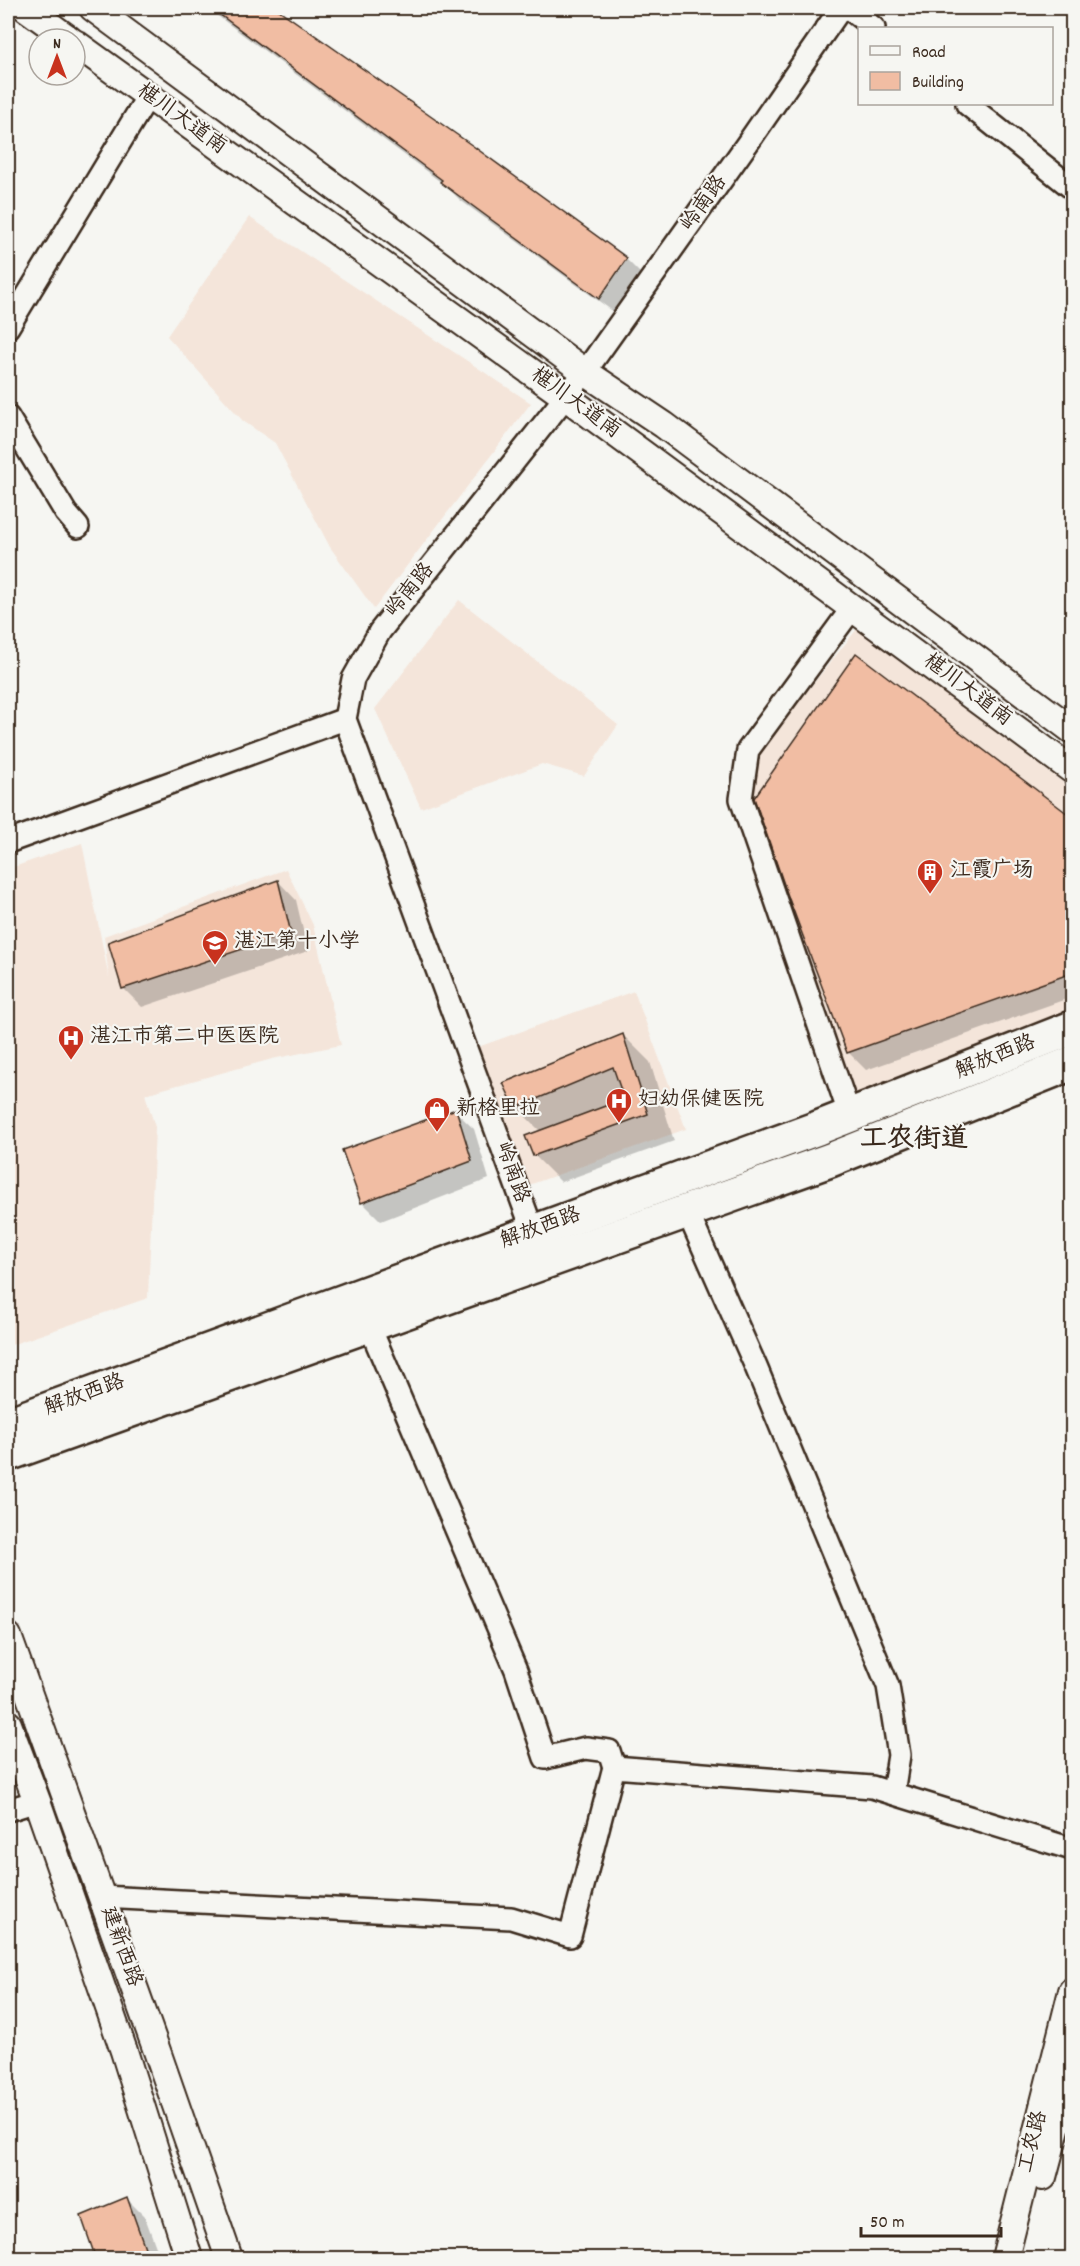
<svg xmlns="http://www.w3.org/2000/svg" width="1080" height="2266" viewBox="0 0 1080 2266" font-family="Dekko,'LXGW WenKai TC',sans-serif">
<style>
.built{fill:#f4e5da}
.shadow{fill:#0003}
.building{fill:#f1bda3;stroke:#3b2a1e;stroke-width:1.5}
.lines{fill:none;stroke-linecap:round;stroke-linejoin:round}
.minor-casing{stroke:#3b2a1e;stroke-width:26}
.tertiary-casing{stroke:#3b2a1e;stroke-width:30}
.primary-casing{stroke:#3b2a1e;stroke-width:38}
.minor{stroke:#f6f6f2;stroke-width:21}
.tertiary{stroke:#f6f6f2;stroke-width:26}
.primary{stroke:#f6f6f2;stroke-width:33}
.labels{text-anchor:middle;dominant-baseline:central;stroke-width:4.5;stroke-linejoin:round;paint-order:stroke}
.street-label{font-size:21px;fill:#3b2a1e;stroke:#f6f6f2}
.poi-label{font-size:21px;fill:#3b2a1e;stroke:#f6f6f2;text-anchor:start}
.district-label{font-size:27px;font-weight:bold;fill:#3b2a1e;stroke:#f6f6f2}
</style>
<rect width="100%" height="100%" fill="#f6f6f2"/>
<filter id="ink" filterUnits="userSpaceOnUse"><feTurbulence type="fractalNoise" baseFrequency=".0167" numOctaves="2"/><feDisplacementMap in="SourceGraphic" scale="12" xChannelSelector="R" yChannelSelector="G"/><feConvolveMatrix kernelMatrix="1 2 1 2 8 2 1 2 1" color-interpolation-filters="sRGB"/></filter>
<g filter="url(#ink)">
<g class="built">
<path d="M 249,217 L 531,403 L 374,609 L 330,547 L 275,443 L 243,421 L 167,336 Z"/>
<path d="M 459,600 L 618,725 L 584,776 L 542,764 L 421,808 L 375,709 Z"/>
<path d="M 857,629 L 1072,789 L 1072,1013 L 855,1101 L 746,799 L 756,755 Z"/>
<path d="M 82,843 L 109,978 L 104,936 L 286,869 L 313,925 L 341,1045 L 272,1059 L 145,1094 L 155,1127 L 148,1298 L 8,1346 L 8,869 Z"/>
<path d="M 634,991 L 686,1129 L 529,1185 L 478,1047 Z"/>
</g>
<g class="shadow">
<path d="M 207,8 L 275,8 L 472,147 L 626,259 L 644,277 L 618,315 L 460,200 L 446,186 Z"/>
<path d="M 857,656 L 1072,819 L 1072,997 L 866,1070 L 848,1052 Z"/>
<path d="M 278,881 L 296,900 L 308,951 L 142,1007 L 124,989 L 110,943 Z"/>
<path d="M 623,1035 L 650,1062 L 674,1141 L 561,1182 L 534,1155 L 541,1132 L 516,1107 Z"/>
<path d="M 455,1111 L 474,1129 L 489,1179 L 381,1221 L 363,1203 L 344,1151 Z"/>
<path d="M 127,2199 L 145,2217 L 160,2258 L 97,2258 Z"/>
</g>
<g class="building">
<path d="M 211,8 L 276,8 L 473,146 L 627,258 L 599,299 L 440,182 L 442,180 Z"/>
<path d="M 856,653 L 1072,817 L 1072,973 L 847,1053 L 789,899 L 754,798 Z"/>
<path d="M 278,880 L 291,933 L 122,989 L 108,942 Z"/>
<path d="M 623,1034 L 648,1114 L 533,1156 L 525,1136 L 624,1099 L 613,1067 L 515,1108 L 503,1083 Z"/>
<path d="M 456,1109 L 472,1161 L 361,1203 L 342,1150 Z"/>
<path d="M 127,2197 L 149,2259 L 96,2259 L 81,2216 Z"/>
</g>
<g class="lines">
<g class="minor-casing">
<g id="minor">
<path d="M 848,8 L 874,28"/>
<path d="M 967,104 L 1072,188"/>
<path d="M 8,327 L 148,96"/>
<path d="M 8,417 L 66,513 L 78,527"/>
<path d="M 8,842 L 345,719"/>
<path d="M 850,1116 L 741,799 L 748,750 L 853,607"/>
<path d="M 687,1211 L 756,1367 L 888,1686 L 899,1755 L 893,1793"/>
<path d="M 537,1242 L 345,719 L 353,679 L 380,631 L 585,372 L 747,144 L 841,8"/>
<path d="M 369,1325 L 516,1670 L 545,1758 L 586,1748 L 609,1751 L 614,1767"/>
<path d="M 8,1810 L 37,1801"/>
<path d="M 102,1897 L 511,1918 L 570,1936 L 614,1767 L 872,1787 L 1072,1849"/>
</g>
</g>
<g class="tertiary-casing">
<g id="tertiary">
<path d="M 26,8 L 69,39"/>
<path d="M 93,8 L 585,372 L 664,425 L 1072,730"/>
<path d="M 75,43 L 566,397 L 1072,770"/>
<path d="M 8,1636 L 157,2051 L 229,2258"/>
<path d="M 8,1724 L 37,1801 L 124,2051 L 189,2258"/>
<path d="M 1043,2177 L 1072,2069"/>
<path d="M 1005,2258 L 1072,1991"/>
</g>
</g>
<g class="primary-casing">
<g id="primary">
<path d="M 8,1424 L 818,1128 L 1072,1028"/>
<path d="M 8,1454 L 830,1160 L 1072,1063"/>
</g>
</g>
<use href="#minor" class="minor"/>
<use href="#tertiary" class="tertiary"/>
<use href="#primary" class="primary"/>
</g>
</g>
<defs>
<g id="building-pin" transform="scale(1.35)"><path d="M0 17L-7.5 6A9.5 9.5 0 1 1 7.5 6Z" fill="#c8321e" stroke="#f6f6f2"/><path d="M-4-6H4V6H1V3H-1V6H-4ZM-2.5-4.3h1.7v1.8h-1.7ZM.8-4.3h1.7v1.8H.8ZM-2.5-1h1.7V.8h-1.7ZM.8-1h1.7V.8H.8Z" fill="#fff"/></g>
<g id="school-pin" transform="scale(1.35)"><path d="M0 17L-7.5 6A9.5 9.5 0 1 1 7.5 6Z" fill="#c8321e" stroke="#f6f6f2"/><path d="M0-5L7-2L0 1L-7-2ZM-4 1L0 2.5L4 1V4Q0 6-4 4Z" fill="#fff"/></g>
<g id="hospital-pin" transform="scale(1.35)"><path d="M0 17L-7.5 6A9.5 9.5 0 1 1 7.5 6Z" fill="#c8321e" stroke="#f6f6f2"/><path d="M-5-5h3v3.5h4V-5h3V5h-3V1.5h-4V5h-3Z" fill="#fff"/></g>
<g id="shop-pin" transform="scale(1.35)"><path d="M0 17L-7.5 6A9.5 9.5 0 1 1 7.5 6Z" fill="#c8321e" stroke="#f6f6f2"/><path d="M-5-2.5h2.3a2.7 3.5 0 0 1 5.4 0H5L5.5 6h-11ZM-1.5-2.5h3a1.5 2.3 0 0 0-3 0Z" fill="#fff"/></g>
</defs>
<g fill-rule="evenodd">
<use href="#building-pin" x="930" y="872"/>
<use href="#school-pin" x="215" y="943"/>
<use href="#hospital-pin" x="71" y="1038"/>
<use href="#hospital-pin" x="619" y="1101"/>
<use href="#shop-pin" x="437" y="1110"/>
</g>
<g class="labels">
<g class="street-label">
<text transform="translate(181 120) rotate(36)">椹川大道南</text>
<text transform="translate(705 204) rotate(-55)">岭南路</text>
<text transform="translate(575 404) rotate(36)">椹川大道南</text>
<text transform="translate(411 591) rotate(-51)">岭南路</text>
<text transform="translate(967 691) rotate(37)">椹川大道南</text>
<text transform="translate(996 1058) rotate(-22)">解放西路</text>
<text transform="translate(511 1173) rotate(70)">岭南路</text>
<text transform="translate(541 1229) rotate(-20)">解放西路</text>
<text transform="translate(85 1396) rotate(-20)">解放西路</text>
<text transform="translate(120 1947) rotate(70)">建新西路</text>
<text transform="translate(1034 2142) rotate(-76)">工农路</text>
</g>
<g class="poi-label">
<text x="950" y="872">江霞广场</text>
<text x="234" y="943">湛江第十小学</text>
<text x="90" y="1038">湛江市第二中医医院</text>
<text x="638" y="1101">妇幼保健医院</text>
<text x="456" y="1110">新格里拉</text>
</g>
<g class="district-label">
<text x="914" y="1140">工农街道</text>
</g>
</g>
<rect width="1080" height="2266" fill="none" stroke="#f6f6f2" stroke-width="30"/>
<rect x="15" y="15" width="1050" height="2236" fill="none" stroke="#3b2a1e" stroke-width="2" filter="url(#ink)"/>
<rect x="858" y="27" width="195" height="78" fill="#f6f6f2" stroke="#aba49d" stroke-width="1.5"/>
<rect x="870" y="46" width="30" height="9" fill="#f6f6f2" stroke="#aba49d" stroke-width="1.5"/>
<text x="912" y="57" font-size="18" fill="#3b2a1e">Road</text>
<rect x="870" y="72" width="30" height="18" fill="#f1bda3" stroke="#aba49d" stroke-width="1.5"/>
<text x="912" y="87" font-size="18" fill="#3b2a1e">Building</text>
<g transform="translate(57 57)"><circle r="28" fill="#f6f6f2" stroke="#aba49d" stroke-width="1.5"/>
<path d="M0-4.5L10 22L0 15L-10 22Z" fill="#c8321e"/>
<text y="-9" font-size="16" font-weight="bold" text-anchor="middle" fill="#3b2a1e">N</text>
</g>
<path d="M861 2227v9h140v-9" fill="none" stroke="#3b2a1e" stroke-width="3"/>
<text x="870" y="2227" font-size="18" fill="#3b2a1e" stroke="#f6f6f2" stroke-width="4.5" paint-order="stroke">50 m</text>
</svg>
